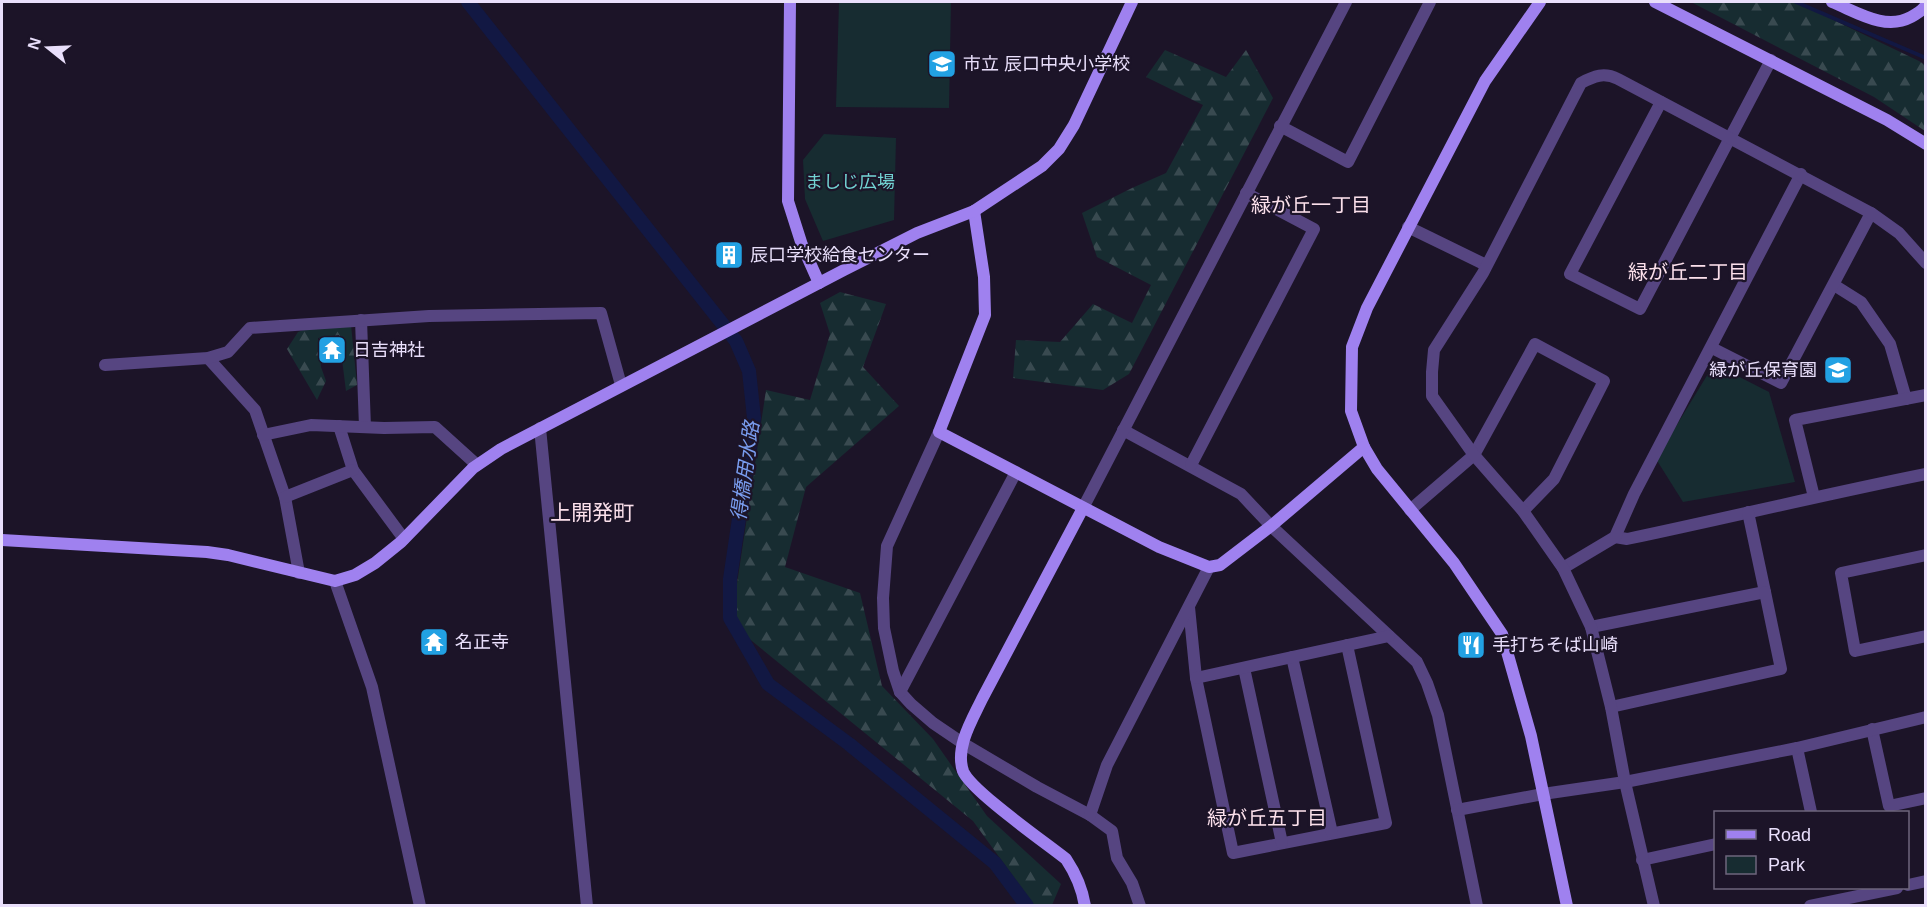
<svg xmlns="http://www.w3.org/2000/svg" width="1927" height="907" viewBox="0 0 1927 907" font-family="Arial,'Noto Sans JP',sans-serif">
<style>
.green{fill:#172c31}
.forest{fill:url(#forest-firs)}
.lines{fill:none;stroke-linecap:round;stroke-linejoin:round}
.stream{stroke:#121843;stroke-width:4}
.canal{stroke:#121843;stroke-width:14}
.street{stroke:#564581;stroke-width:12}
.secondary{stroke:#9f81ef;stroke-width:12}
.labels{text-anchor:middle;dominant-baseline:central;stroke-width:4.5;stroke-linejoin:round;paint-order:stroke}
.poi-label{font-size:18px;fill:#e9dffb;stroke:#1c1428;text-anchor:start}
.park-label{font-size:18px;fill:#72d3d3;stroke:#1c1428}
.neighbourhood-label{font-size:20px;fill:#fbe0eb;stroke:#1c1428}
.water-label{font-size:20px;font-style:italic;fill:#799cee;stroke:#1c1428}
.quarter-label{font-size:21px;fill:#fbe0eb;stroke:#1c1428}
</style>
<defs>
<pattern id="forest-firs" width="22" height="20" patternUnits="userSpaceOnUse" patternTransform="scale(1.5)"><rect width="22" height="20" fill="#172c31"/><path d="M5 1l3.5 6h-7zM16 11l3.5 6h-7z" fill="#394a50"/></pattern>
</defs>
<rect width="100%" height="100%" fill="#1c1428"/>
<g class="green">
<path d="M 839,2 L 951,2 L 949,108 L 836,107 Z"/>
<path d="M 824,134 L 896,138 L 894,220 L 823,241 L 805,199 L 803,160 Z"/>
<path d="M 1714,364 L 1769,392 L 1795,482 L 1683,502 L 1656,459 Z"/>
</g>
<g class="forest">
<path d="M 1691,2 L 1796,2 L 1919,61 L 1925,65 L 1925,131 L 1874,97 Z"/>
<path d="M 1165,50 L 1226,77 L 1246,50 L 1273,98 L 1129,374 L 1103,390 L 1013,378 L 1016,340 L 1060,342 L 1093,304 L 1132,323 L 1151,285 L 1097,257 L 1082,213 L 1132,188 L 1166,173 L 1203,105 L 1146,77 Z"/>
<path d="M 840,292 L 886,304 L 863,367 L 899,406 L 806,487 L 785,567 L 860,593 L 882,686 L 933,739 L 987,816 L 1061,884 L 1052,905 L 1034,905 L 973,821 L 731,624 L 766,390 L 810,400 L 830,334 L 820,303 Z"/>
<path d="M 351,325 L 357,385 L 346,391 L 339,335 L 318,338 L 321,367 L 326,381 L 317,400 L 287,349 L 298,332 L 309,328 Z"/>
</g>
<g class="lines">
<path class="stream" d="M 1796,2 L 1926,58"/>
<path class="canal" d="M 468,2 L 736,341 L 749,371 L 754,418 L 730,579 L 730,618 L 768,684 L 849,744 L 995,863 L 1027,906"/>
<g class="street">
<path d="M 1661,102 L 1570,274 L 1640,309 L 1771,60"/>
<path d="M 1280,126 L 1348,162 L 1430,2"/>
<path d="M 1408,227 L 1486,265"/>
<path d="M 1834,285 L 1861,302 L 1890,344 L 1906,399"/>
<path d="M 361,320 L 365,427"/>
<path d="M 1712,348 L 1781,383 L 1871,213"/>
<path d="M 208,358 L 255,410 L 285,497 L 299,573"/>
<path d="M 105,365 L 208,358 L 228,352 L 250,328 L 429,316 L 601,313 L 621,385"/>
<path d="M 339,426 L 353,470 L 404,539"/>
<path d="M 540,428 L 587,906"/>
<path d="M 1123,430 L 1241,494 L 1271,526 L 1417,662 L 1427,683 L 1438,715 L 1477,906"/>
<path d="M 939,432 L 887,546 L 883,598 L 884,628 L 893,671 L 900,692 L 911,704 L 933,723 L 964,744 L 1037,787 L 1090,815 L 1112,831 L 1117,858 L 1132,883 L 1140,906"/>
<path d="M 263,435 L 311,425 L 384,428 L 435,427 L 477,465"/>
<path d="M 1191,465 L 1314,229 L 1246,193"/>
<path d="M 285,497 L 353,470"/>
<path d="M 1814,497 L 1795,420 L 1926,395"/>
<path d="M 1083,508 L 1346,2"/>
<path d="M 1410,510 L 1474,455 L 1535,344 L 1604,381 L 1554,479 L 1523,511"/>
<path d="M 1615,537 L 1627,539 C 1727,518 1826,494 1926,474"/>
<path d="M 1926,555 L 1841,573 L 1855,651 L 1926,636"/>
<path d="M 1563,568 L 1615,537 L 1634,494 L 1801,174"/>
<path d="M 335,581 L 372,687 L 420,906"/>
<path d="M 1189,607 L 1196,678 L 1233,853 L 1386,823 L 1347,645"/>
<path d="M 1591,627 L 1765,592 L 1748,512"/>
<path d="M 1292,657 L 1332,833"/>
<path d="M 1244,668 L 1282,843"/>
<path d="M 1196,678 L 1389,636"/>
<path d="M 900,692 L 1016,472"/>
<path d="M 1611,707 L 1781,669 L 1765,592"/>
<path d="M 1872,729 L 1889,806 L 1926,798"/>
<path d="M 1797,748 L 1811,812"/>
<path d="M 1457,810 L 1543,794 L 1625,782 L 1797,748 L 1926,717"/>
<path d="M 1090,815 L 1107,765 L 1209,567"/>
<path d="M 1642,860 L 1716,844"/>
<path d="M 1908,885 L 1926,881"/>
<path d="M 1654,906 L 1625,782 L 1611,707 L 1591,627 L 1563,568 L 1523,511 L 1474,455 L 1432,396 L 1432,372 L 1434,350 L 1483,273 L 1581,83 C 1594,76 1604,72 1618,79 L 1871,213 L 1899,233 L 1926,263"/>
<path d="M 1810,906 L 1897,888"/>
</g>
<g class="secondary">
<path d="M 790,2 L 788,201 L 802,245 L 819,283"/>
<path d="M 1540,2 L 1485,81 L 1367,308 L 1352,347 L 1351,411 L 1364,447 L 1377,469 L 1454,563 L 1502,634 L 1531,736 L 1567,906"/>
<path d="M 1655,2 L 1887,120 L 1926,144"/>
<path d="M 1832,2 C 1857,12 1885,31 1911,17 C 1917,13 1922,12 1926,5"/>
<path d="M 974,211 L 984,277 L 985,315 L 939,432 L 1159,547 L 1209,567 L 1220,565 L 1271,526 L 1364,447"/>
<path d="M 1083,508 L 982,699 C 972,720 955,747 963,771 C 970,790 1046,843 1066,859 C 1076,874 1082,887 1085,906"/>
<path d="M 2,540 L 207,552 L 228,555 L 335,581 L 355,575 L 375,563 L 401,542 L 473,468 L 501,449 L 844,270 L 917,233 L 974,211 L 1042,166 L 1059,149 L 1074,125 L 1132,2"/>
</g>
</g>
<defs>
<g id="school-square" transform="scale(1.5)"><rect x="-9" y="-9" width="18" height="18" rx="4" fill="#22a1e3" stroke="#1c1428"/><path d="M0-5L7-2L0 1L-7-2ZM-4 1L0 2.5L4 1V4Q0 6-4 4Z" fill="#fff"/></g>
<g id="building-square" transform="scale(1.5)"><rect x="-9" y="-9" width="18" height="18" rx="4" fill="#22a1e3" stroke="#1c1428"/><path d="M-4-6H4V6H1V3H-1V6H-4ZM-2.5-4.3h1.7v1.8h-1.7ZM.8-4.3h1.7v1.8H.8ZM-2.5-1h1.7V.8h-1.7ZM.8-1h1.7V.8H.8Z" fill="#fff"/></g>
<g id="temple-square" transform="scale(1.5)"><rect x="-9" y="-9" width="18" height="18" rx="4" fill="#22a1e3" stroke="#1c1428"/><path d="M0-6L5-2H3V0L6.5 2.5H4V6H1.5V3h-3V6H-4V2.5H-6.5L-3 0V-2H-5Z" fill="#fff"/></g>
<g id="restaurant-square" transform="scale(1.5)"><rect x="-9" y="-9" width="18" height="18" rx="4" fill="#22a1e3" stroke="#1c1428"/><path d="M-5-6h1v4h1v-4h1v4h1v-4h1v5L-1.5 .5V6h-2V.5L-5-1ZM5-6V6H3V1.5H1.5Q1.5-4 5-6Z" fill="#fff"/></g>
</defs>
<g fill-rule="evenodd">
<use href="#school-square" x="942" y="64"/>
<use href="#building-square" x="729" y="255"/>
<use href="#temple-square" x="332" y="350"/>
<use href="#school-square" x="1838" y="370"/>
<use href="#temple-square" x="434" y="642"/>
<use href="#restaurant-square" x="1471" y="645"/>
</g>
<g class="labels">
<g class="poi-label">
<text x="963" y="64">市立 辰口中央小学校</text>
<text x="750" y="255">辰口学校給食センター</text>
<text x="353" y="350">日吉神社</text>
<text x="1817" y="370" text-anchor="end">緑が丘保育園</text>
<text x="455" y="642">名正寺</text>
<text x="1492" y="645">手打ちそば山崎</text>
</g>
<g class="park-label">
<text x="850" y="182">ましじ広場</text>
</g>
<g class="neighbourhood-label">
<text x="1311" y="205">緑が丘一丁目</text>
<text x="1688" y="272">緑が丘二丁目</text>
<text x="1267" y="818">緑が丘五丁目</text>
</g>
<g class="water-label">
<text transform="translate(745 471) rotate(-82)">得橋用水路</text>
</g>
<g class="quarter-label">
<text x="592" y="512">上開発町</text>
</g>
</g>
<rect width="1927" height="907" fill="none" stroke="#e9dffb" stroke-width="6"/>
<rect x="1714" y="811" width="195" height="78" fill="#1c1428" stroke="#6e657c" stroke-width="1.5"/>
<rect x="1726" y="830" width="30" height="9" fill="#9f81ef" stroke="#6e657c" stroke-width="1.5"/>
<text x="1768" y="841" font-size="18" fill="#e9dffb">Road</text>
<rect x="1726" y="856" width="30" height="18" fill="#172c31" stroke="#6e657c" stroke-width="1.5"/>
<text x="1768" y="871" font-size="18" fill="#e9dffb">Park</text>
<g transform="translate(48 48) rotate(288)" stroke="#1c1428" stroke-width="4.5" paint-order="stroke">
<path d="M0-4.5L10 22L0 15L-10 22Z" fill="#e9dffb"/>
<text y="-9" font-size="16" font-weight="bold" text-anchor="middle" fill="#e9dffb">N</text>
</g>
</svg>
